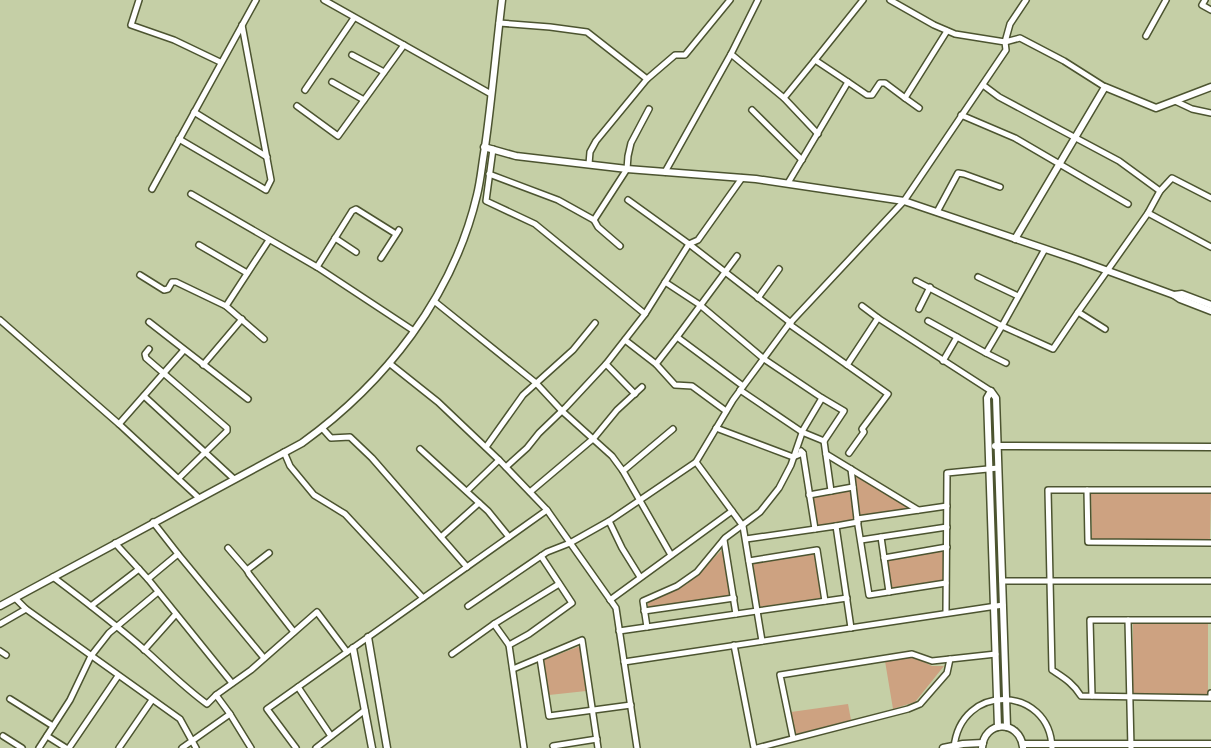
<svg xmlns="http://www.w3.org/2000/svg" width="1211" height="748" viewBox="0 0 1211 748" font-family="Barlow,sans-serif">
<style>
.green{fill:#cda281}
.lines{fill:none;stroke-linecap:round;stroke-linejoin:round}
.minor-casing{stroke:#4c5430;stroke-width:8}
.tertiary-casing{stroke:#4c5430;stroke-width:9}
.minor{stroke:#fff;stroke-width:5}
.tertiary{stroke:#fff;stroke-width:6}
</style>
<rect width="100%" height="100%" fill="#c5cfa6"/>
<g class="green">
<path d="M 854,475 L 911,508 L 860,515 Z"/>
<path d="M 851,491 L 855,521 L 817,526 L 813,496 Z"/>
<path d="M 1091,493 L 1211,493 L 1210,539 L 1092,539 Z"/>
<path d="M 723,549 L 730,595 L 648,607 L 648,602 L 687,584 Z"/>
<path d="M 943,551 L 943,580 L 891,588 L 887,560 Z"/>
<path d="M 815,553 L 821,598 L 760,607 L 753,563 Z"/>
<path d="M 1133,623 L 1208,623 L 1208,695 L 1133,693 Z"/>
<path d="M 580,646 L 586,691 L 549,695 L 544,660 Z"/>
<path d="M 914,657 L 932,666 L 944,666 L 915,702 L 893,709 L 885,661 Z"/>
<path d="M 848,704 L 851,720 L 796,734 L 791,712 Z"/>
</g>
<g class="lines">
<g class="minor-casing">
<g id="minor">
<path d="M 139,0 L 131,25 L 174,40 L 220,62"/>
<path d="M 324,0 L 491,94"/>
<path d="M 758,0 L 731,54 L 784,98"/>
<path d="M 1026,0 L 1010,24 L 1005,42 L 1020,38 L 1064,61 L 1105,87"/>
<path d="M 1205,0 L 1202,5 L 1211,10"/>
<path d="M 499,23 L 550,27 L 587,32 L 647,79 L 675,55 L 685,55 L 730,0"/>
<path d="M 1146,36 L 1166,0"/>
<path d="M 352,55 L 384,72"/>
<path d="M 815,60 L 784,98 L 818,134"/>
<path d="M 332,82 L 364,100"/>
<path d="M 848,82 L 867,95 L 872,95 L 880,83 L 885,83 L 905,98 L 947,31"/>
<path d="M 983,85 L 999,97 L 1119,161 L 1160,191"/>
<path d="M 305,90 L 354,18"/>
<path d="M 905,98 L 919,108"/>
<path d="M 1175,101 L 1192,109 L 1211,113"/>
<path d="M 297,106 L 338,136 L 404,45"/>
<path d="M 752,110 L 802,160"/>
<path d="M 194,112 L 267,157"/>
<path d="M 961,115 L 1015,138 L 1128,204"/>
<path d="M 179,139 L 266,190 L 271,180 L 242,25"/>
<path d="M 493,149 L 486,201 L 535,224 L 645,314"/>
<path d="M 589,164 L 590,152 L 596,141 L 647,79"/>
<path d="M 665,172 L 731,54"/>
<path d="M 489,174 L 558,200 L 594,220 L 627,169 L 628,156 L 631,143 L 649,109"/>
<path d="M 788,183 L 848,82 L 815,60 L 863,0"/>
<path d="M 152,189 L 256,0"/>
<path d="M 191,194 L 317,267 L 414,331"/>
<path d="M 628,200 L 689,244 L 698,240 L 742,178"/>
<path d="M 937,212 L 958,173 L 964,174 L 1000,187"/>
<path d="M 1148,213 L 1211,247"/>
<path d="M 594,220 L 598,227 L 620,246"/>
<path d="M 335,238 L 356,252"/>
<path d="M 199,245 L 247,273"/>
<path d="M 737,256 L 677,337 L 743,386"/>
<path d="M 381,258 L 399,230"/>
<path d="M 317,267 L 352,211 L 356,209 L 396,234"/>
<path d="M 140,275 L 164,290 L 168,289 L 172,282 L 176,282 L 226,306 L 264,339"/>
<path d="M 978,277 L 1018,296"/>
<path d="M 916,281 L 1002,326 L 1045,249"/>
<path d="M 758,298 L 779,269"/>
<path d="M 434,301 L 536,383 L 562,411 L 612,456 L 623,471 L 671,555"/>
<path d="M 226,306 L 269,240"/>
<path d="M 862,306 L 878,318"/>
<path d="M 919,309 L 930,287"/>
<path d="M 1078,312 L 1148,213 L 1160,191 L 1172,178 L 1211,198"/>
<path d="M 0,320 L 119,424 L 199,498"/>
<path d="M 928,321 L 986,353 L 1002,326 L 1053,349 L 1078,312 L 1105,329"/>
<path d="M 149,322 L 248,399"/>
<path d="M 789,324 L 904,201 L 1006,50 L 1005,42 L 955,34 L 934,25 L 890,0"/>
<path d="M 625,340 L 656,364 L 675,385 L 692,386 L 726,411"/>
<path d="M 149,349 L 145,354 L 146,358 L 227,428 L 227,431 L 179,478"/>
<path d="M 986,353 L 1006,363"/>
<path d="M 943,361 L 957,337"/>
<path d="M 389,363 L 438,402 L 499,460 L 547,510"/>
<path d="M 656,364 L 677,337"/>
<path d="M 203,365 L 242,319"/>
<path d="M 847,365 L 888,394 L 862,429 L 864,432 L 849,453"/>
<path d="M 740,390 L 802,432 L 824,441"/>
<path d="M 635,394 L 606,364 L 645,314 L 689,244 L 791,323"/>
<path d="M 144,396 L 234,479"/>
<path d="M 822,398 L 844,411 L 824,441 L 831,491"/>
<path d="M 119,424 L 184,350"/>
<path d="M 322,428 L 331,438 L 350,437 L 372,458 L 467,567"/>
<path d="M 716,428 L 793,457 L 803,453"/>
<path d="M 486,447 L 523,395 L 573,350 L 595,323"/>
<path d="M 420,449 L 488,511 L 509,537"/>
<path d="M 801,451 L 803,453 L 815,529"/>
<path d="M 284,452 L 290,466 L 314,495 L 345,514 L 423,598"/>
<path d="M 826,454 L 918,510"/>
<path d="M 506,467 L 527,448 L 539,433 L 566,407 L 606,364"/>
<path d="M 851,469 L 857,519 L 947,506"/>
<path d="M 623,471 L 673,429"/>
<path d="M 1087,490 L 1088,542 L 1211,543"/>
<path d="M 1211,490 L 1048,490 L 1052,670 C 1064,678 1073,683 1081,696 L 1211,698 L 1211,693"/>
<path d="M 467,491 L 499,460"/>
<path d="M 530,492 L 594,438 L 617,410 L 642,387"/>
<path d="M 809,495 L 853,487"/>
<path d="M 857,519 L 869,595 L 946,583"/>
<path d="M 609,521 L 622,548 L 640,577"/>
<path d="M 153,522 L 178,554"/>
<path d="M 836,526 L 858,522"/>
<path d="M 441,537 L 479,503"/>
<path d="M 881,537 L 889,592"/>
<path d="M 746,539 L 836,526 L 851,628"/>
<path d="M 724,540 L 736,614"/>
<path d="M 861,540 L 947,527"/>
<path d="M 115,543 L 148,579"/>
<path d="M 228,548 L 247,570 L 249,574 L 294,632"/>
<path d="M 884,558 L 947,547"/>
<path d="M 749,561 L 817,550 L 825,601"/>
<path d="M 247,570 L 269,553"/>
<path d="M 53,577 C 85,601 116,625 146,651 C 166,669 185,688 207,704 L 216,695 L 251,670 L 317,612 L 347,652"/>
<path d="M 1002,581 L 1211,581"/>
<path d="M 15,598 L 26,609"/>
<path d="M 610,600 L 732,511"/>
<path d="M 91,606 L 139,569"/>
<path d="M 468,606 L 547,552 L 570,543 L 609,521 L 696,462"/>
<path d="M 644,611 L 734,598"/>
<path d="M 946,613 L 947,473 L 998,468"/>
<path d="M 1128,620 L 1131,748"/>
<path d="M 0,624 L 26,609 L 180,719 L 196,748"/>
<path d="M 494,624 L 559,584"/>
<path d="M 647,627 L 643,601 L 677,586 L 697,572 L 725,538 L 760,512 L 779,488 L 791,465 L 803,430 L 822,398 L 764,359 L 700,305 L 665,282"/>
<path d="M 619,631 L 847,598"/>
<path d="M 762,641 L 743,526 L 696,462 L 733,400 L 789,324 L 847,365 L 878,318 L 991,391"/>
<path d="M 734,645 L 754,748"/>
<path d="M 144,650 L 176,614"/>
<path d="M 0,651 L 6,655"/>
<path d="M 452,654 L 494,624 L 509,645"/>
<path d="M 540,658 L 549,716 L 631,705"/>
<path d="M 624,662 L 1003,605"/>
<path d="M 513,669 L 582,640 L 598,748"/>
<path d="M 232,683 L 148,579 L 178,554 L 264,658"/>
<path d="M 298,687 L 331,736"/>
<path d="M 1092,696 L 1090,620 L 1211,620"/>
<path d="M 10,699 L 53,726"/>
<path d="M 230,714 L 251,748"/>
<path d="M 3,736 L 22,748"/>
<path d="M 47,736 L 66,748"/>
<path d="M 793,738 L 780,675 L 912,654 L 932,661 L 996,654"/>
<path d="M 39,748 L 70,700 L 91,656 L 109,633 L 158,592"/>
<path d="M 69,748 L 118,676"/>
<path d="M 119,748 L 152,700"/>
<path d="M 182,748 L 230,714 L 216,695"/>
<path d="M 296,748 L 267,709 L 547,510 L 616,608 L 637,748"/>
<path d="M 316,748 L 365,710"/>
<path d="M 524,748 L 509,645 L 529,634 L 572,603 L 541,556"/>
<path d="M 554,748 L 553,746 L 597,739"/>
<path d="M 757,748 L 908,709 L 920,704 L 947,673 L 950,659"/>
<path d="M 954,748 C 960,682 1050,685 1052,748"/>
</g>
</g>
<g class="tertiary-casing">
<g id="tertiary">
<path d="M 484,147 L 516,156 L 627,169 L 756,179 L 904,201 L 1078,260 L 1174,295 L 1180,299 L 1211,311"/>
<path d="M 1015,239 L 1105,87 L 1156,108 L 1211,87"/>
<path d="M 1174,295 L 1182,294 L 1211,305"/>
<path d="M 995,446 L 1211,447"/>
<path d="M 0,606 L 302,443 C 385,383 453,297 477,195 C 481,179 482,163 485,147 C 492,98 496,49 502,0"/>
<path d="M 368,637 L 387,748"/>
<path d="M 353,648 L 372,748"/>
<path d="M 998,727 L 987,398 L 991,391 L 996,398 L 1007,727"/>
<path d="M 1023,744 L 1211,744"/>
<path d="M 943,748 L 963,744 L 983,743"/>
<path d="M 982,748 C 984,720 1019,719 1023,747"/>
</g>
</g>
<use href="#minor" class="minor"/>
<use href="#tertiary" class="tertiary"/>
</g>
</svg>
